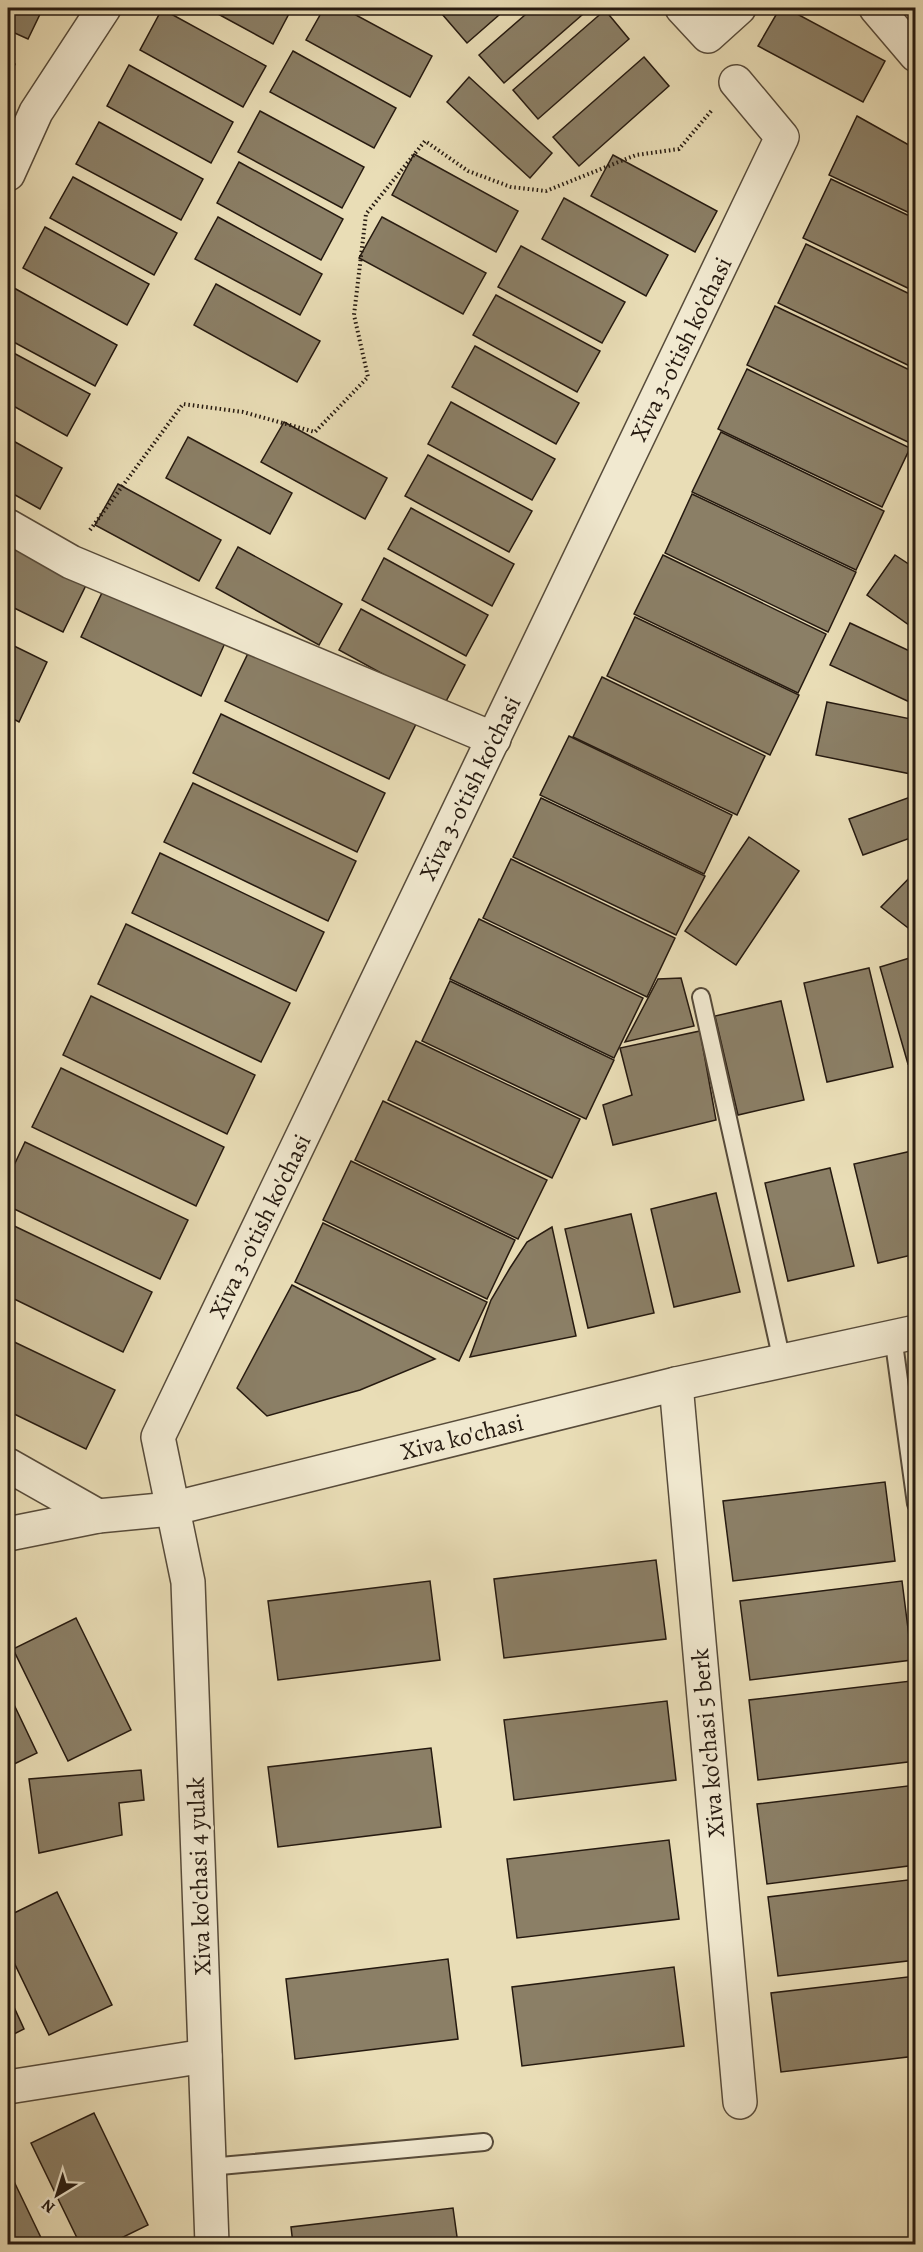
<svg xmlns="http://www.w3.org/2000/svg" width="923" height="2252" viewBox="0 0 923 2252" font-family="Alegreya,serif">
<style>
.building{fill:#8b7f66;stroke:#261a10;stroke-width:1.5}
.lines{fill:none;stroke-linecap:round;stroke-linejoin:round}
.lane-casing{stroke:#574b3a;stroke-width:20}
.street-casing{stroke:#574b3a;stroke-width:36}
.path{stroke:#261a10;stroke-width:4;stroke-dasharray:1.5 3;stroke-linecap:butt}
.lane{stroke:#f1e9d0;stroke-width:16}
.street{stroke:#f1e9d0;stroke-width:33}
.labels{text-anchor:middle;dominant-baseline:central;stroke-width:6;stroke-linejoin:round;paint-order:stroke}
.street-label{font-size:24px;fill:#261a10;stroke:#f1e9d0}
</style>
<rect width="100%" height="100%" fill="#e9ddb6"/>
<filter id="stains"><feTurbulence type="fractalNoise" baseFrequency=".00333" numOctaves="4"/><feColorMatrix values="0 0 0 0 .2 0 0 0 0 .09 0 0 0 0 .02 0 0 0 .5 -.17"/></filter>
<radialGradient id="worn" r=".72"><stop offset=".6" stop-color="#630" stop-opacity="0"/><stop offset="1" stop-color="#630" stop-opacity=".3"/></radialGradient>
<g class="building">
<path d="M 8,8 L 43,8 L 28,39 L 8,30 Z"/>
<path d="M 207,8 L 292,8 L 273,44 Z"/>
<path d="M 324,8 L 343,8 L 432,56 L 410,97 L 306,40 Z"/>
<path d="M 449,8 L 507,8 L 467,43 L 442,14 Z"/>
<path d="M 533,8 L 590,8 L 504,83 L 479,55 Z"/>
<path d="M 780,8 L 786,8 L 885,61 L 863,102 L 758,46 Z"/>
<path d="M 162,9 L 266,66 L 243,107 L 140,50 Z"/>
<path d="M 605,10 L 629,39 L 538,119 L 513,90 Z"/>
<path d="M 293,51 L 396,108 L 374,148 L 270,92 Z"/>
<path d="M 644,57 L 669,86 L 579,166 L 553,137 Z"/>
<path d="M 8,60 L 15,64 L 8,81 Z"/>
<path d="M 129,65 L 233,122 L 211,163 L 107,106 Z"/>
<path d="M 469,77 L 552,153 L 530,178 L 447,102 Z"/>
<path d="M 260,111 L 364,167 L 342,208 L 238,152 Z"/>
<path d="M 857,116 L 916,149 L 916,216 L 829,175 Z"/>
<path d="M 99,122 L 203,179 L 181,220 L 76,164 Z"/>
<path d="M 414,154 L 518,211 L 496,252 L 392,195 Z"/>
<path d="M 613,155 L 717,211 L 695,252 L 591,196 Z"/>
<path d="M 239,162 L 343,219 L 321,260 L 217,203 Z"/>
<path d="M 73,177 L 177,233 L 154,275 L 50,218 Z"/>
<path d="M 831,179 L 916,219 L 916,292 L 803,238 Z"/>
<path d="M 564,198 L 668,255 L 646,296 L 542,239 Z"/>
<path d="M 218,217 L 322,274 L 300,315 L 195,259 Z"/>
<path d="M 382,217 L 486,273 L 463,314 L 359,258 Z"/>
<path d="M 45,227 L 149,284 L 127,325 L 23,268 Z"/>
<path d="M 806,244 L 916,297 L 916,369 L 778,303 Z"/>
<path d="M 521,246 L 625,302 L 602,343 L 498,287 Z"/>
<path d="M 216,284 L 320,341 L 297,382 L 194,325 Z"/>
<path d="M 14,288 L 117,345 L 95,386 L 8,339 L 8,300 Z"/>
<path d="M 496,295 L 600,351 L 577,392 L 473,335 Z"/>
<path d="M 775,306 L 916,373 L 916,432 L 910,443 L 747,365 Z"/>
<path d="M 475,346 L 579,403 L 556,444 L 452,387 Z"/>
<path d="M 8,350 L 90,394 L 67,436 L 8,403 Z"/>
<path d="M 747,369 L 910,448 L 882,507 L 718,429 Z"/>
<path d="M 451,402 L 555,459 L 532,500 L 428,444 Z"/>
<path d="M 284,422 L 387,478 L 365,519 L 261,462 Z"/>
<path d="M 721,432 L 884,511 L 856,570 L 692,492 Z"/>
<path d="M 188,437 L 292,493 L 270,534 L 166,478 Z"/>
<path d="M 8,438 L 62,468 L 40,509 L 8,491 Z"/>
<path d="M 428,455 L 532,511 L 509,552 L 405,496 Z"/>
<path d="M 118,484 L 221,540 L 199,581 L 95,525 Z"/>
<path d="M 692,494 L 856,572 L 828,632 L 665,553 Z"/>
<path d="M 411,508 L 514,564 L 492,606 L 388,549 Z"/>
<path d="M 8,533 L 92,573 L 63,632 L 8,605 Z"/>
<path d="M 238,547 L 342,604 L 319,645 L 216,588 Z"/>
<path d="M 663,555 L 826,634 L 798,693 L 634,614 Z"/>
<path d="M 895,555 L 916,569 L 916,630 L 867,595 Z"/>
<path d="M 384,558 L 488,615 L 466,656 L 362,600 Z"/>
<path d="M 109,578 L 230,632 L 201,696 L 81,637 Z"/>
<path d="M 361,609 L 465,665 L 443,707 L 339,650 Z"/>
<path d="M 635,617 L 799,695 L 770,755 L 607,676 Z"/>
<path d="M 850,623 L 916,654 L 916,705 L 830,665 Z"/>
<path d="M 254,641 L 418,720 L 389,779 L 225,701 Z"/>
<path d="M 8,643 L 47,662 L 19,722 L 8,716 Z"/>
<path d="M 602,677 L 765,756 L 737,815 L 573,737 Z"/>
<path d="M 827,702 L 916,720 L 916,775 L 816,755 Z"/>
<path d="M 221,714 L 385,793 L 357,852 L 193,773 Z"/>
<path d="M 569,736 L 732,815 L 704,874 L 540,795 Z"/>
<path d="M 193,783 L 356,861 L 328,921 L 164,842 Z"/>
<path d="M 916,795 L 916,836 L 863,855 L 849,819 Z"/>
<path d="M 541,798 L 705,876 L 676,935 L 513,857 Z"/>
<path d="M 749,837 L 799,871 L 736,965 L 685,931 Z"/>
<path d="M 160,853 L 324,932 L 296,991 L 132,913 Z"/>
<path d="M 511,859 L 675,938 L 647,997 L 483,918 Z"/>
<path d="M 916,871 L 916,934 L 881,907 Z"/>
<path d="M 479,919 L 643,998 L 614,1058 L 450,979 Z"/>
<path d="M 126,924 L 290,1003 L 261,1062 L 98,984 Z"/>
<path d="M 916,956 L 916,1062 L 908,1064 L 880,967 Z"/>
<path d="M 869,968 L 893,1067 L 827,1082 L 804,983 Z"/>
<path d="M 681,978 L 694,1026 L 625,1042 L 658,979 Z"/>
<path d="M 450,981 L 614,1060 L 586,1119 L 422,1041 Z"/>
<path d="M 91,996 L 255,1075 L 227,1134 L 63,1055 Z"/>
<path d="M 781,1001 L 804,1100 L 738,1115 L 715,1016 Z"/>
<path d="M 700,1031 L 716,1120 L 613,1145 L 603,1105 L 632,1095 L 620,1048 Z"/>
<path d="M 416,1041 L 580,1119 L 552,1178 L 388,1100 Z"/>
<path d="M 61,1068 L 224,1147 L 196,1206 L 32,1127 Z"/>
<path d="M 383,1101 L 547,1180 L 518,1239 L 355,1160 Z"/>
<path d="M 25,1142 L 188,1220 L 160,1279 L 8,1206 L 8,1178 Z"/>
<path d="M 916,1150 L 916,1254 L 878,1263 L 854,1164 Z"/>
<path d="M 351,1161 L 515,1240 L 487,1299 L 323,1220 Z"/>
<path d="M 830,1168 L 854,1266 L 788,1281 L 765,1183 Z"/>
<path d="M 716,1193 L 740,1292 L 674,1307 L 651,1209 Z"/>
<path d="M 631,1214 L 654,1313 L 588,1328 L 565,1229 Z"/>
<path d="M 8,1223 L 152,1292 L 123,1352 L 8,1296 Z"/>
<path d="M 323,1223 L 487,1302 L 459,1361 L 295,1282 Z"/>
<path d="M 552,1227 L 576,1336 L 470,1357 L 491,1300 L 510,1268 L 527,1242 Z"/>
<path d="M 292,1285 L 435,1359 L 360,1390 L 267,1416 L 237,1388 Z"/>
<path d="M 8,1339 L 115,1390 L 86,1449 L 8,1411 Z"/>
<path d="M 885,1482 L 895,1561 L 733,1581 L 723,1501 Z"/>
<path d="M 656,1560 L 666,1639 L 504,1658 L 494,1579 Z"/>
<path d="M 430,1581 L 440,1660 L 278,1680 L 268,1601 Z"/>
<path d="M 902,1581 L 912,1660 L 750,1680 L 740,1601 Z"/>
<path d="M 76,1618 L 131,1730 L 68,1761 L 13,1649 Z"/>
<path d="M 911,1681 L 916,1716 L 916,1761 L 758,1780 L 749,1700 Z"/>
<path d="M 8,1692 L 37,1753 L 8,1767 Z"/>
<path d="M 667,1701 L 676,1780 L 514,1800 L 504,1720 Z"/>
<path d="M 431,1748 L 441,1827 L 278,1847 L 268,1767 Z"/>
<path d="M 141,1770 L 144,1800 L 119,1803 L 122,1835 L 39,1853 L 29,1779 Z"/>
<path d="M 916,1785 L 916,1865 L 767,1884 L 757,1804 Z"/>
<path d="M 669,1840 L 679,1919 L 517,1938 L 507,1859 Z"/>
<path d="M 916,1879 L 916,1960 L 778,1976 L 768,1897 Z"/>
<path d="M 57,1892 L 112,2005 L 49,2035 L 8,1950 L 8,1916 Z"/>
<path d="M 448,1959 L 458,2039 L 295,2059 L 286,1979 Z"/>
<path d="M 674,1967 L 684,2046 L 522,2066 L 512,1987 Z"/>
<path d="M 916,1976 L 916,2056 L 781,2072 L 771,1993 Z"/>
<path d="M 8,1994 L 24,2029 L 8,2037 Z"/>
<path d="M 94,2113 L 148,2225 L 109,2244 L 80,2244 L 31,2143 Z"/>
<path d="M 8,2169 L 44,2244 L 8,2244 Z"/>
<path d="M 453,2208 L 458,2244 L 293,2244 L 291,2227 Z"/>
</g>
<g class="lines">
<g class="lane-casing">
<g id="lane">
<path d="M 701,997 L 782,1361"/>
<path d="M 893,1336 L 916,1504"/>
<path d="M 209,2167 L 484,2142"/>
</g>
</g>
<g class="street-casing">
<g id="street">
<path d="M 682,8 L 708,36 L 739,8"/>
<path d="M 876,8 L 916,55"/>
<path d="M 8,174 L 36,112 L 104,8"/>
<path d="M 8,526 L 71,562 L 494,739"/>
<path d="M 676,1384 L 740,2102"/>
<path d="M 8,1465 L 98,1516"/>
<path d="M 8,1534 L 98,1516 L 171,1509 L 676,1384 L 916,1332"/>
<path d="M 8,2087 L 205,2056"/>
<path d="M 212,2244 L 188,1582 L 158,1437 L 782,137 L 736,82"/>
</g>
</g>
<path class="path" d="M 90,530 L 183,404 L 243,412 L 315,432 L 368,377 L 354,315 L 366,214 L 425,141 L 468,171 L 511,187 L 546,191 L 636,155 L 679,149 L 712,110"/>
<use href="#lane" class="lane"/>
<use href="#street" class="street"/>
</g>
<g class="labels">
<g class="street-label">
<text transform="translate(681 349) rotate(-64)">Xiva 3-o'tish ko'chasi</text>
<text transform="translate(470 788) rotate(-64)">Xiva 3-o'tish ko'chasi</text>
<text transform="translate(260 1226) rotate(-64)">Xiva 3-o'tish ko'chasi</text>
<text transform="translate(462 1437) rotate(-14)">Xiva ko'chasi</text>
<text transform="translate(708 1743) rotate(-95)">Xiva ko'chasi 5 berk</text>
<text transform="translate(199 1876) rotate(-92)">Xiva ko'chasi 4 yulak</text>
</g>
</g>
<rect width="923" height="2252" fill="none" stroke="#e9ddb6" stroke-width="30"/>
<rect x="9" y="9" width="905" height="2234" fill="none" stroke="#261a10" stroke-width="3"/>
<rect x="15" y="15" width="893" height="2222" fill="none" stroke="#261a10" stroke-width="1.5"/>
<g transform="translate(57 2195) rotate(218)" stroke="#f1e9d0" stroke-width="4.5" paint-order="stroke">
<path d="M0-4.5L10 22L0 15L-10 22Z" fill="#261a10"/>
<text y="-9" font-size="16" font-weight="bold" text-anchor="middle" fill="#261a10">N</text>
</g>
<rect width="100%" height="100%" filter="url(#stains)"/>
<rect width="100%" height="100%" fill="url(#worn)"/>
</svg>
